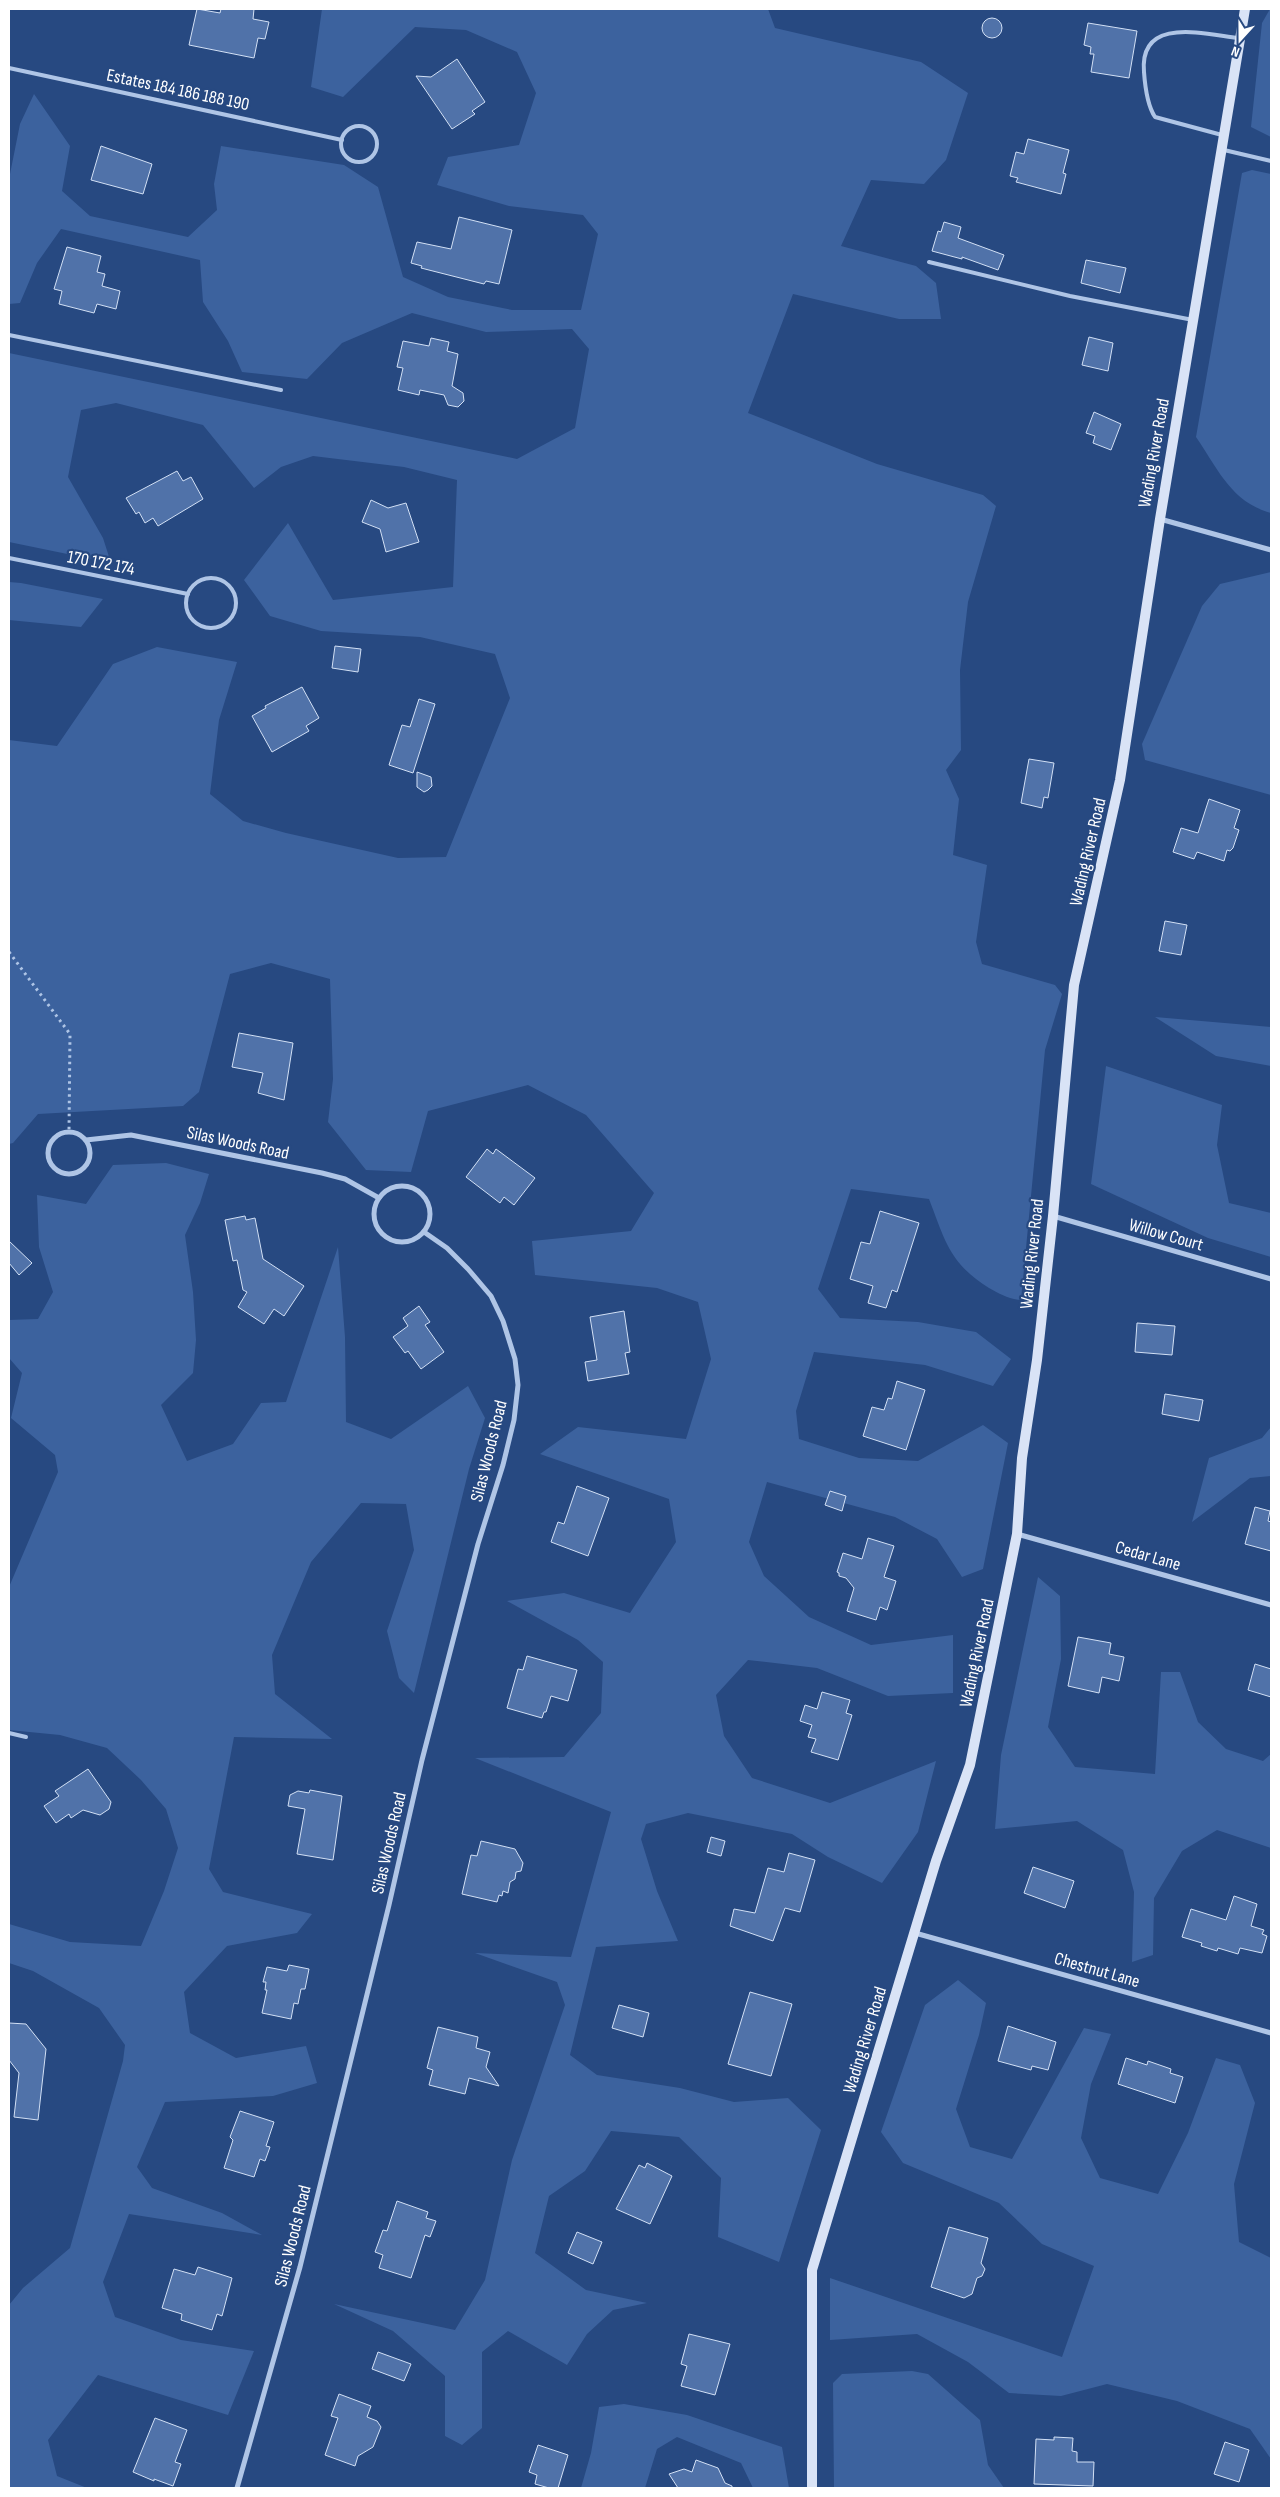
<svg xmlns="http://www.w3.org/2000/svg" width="1280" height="2497" viewBox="0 0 1280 2497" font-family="'Sofia Sans Condensed',sans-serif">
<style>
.green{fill:#3c629e}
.building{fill:#5072a9;stroke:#d2e0f5}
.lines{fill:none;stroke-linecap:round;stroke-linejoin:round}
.path{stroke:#afc5e6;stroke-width:3;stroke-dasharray:2.5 4;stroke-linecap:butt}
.lane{stroke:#afc5e6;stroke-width:4}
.street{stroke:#afc5e6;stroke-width:5}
.secondary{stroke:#d9e3f6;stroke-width:10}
.labels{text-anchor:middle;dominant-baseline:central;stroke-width:4.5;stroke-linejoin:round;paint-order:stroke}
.street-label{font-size:18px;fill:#fff;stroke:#274981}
</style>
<rect width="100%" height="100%" fill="#274981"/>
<g class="green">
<path d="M 322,9 L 768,9 L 775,28 L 921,62 L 968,93 L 946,160 L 924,184 L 871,180 L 841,246 L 916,266 L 936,283 L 941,319 L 899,319 L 793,294 L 748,413 L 877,464 L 983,495 L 996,506 L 968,602 L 960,670 L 961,750 L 946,770 L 959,799 L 953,855 L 987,865 L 976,942 L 982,964 L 1055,985 L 1062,994 L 1045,1050 L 1021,1300 C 1008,1299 1000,1294 989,1288 C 949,1263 945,1240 929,1199 L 851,1189 L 818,1289 L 840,1318 L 918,1322 L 976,1332 L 1011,1359 L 993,1386 L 925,1365 L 814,1352 L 796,1411 L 799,1439 L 859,1458 L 918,1461 L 983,1425 L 1008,1443 L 983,1569 L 962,1577 L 937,1539 L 895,1517 L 767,1482 L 749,1542 L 764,1576 L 809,1617 L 871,1645 L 953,1635 L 953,1693 L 888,1696 L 817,1668 L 748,1660 L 716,1695 L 724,1736 L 752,1778 L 830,1803 L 936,1761 L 918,1832 L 882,1883 L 828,1857 L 792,1834 L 688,1813 L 646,1824 L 641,1839 L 657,1891 L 678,1941 L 596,1947 L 570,2055 L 597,2075 L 680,2088 L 734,2102 L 788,2098 L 821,2130 L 779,2262 L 718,2237 L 721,2178 L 679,2137 L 611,2131 L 585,2171 L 549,2196 L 535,2253 L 586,2290 L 647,2303 L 613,2310 L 587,2334 L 567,2365 L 508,2331 L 482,2352 L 482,2428 L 462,2445 L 445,2436 L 445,2376 L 393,2331 L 334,2304 L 455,2330 L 485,2280 L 512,2160 L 565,2005 L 557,1982 L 475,1953 L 571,1957 L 611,1812 L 475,1758 L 564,1757 L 601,1713 L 603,1662 L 578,1640 L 507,1601 L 564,1593 L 630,1613 L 676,1542 L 669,1499 L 540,1454 L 578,1427 L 686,1439 L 711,1359 L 698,1302 L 657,1288 L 535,1275 L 532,1241 L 631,1231 L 654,1193 L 586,1115 L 528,1085 L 428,1111 L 411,1172 L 366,1170 L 328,1122 L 333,1079 L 330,979 L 271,963 L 230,974 L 199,1092 L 183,1106 L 38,1114 L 13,1143 L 9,1144 L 9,740 L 57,746 L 113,664 L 157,647 L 237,662 L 219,720 L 210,794 L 243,821 L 286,833 L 398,858 L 446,857 L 510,698 L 495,654 L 420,637 L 321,631 L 270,616 L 244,580 L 288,523 L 333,600 L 453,587 L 457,480 L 404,467 L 313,456 L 281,467 L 254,488 L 203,425 L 116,403 L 81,410 L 68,477 L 103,538 L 111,563 L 9,542 L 9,353 L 517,459 L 575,428 L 589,349 L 572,329 L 486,332 L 412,313 L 342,343 L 307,379 L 242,372 L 228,341 L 203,302 L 200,260 L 61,229 L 37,263 L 20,303 L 9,304 L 9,179 L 20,124 L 34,94 L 70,146 L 62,191 L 90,216 L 188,237 L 217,210 L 214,184 L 221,146 L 344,165 L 378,187 L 403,277 L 448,297 L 512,310 L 581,310 L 598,234 L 583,215 L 509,206 L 437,185 L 448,157 L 519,145 L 536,93 L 517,52 L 466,30 L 415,27 L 343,97 L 311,87 Z"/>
<path d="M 1270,9 L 1271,9 L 1271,137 L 1251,127 L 1262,23 Z"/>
<path d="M 1252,170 L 1271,174 L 1271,513 C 1231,502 1218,469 1196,437 L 1242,173 Z"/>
<path d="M 1271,572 L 1271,795 L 1145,760 L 1142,744 L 1202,606 L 1220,584 Z"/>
<path d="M 9,582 L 21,583 L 103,599 L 81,627 L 9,620 Z"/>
<path d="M 1155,1017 L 1271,1027 L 1271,1066 L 1216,1056 Z"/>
<path d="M 1106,1066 L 1222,1105 L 1217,1145 L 1229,1203 L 1271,1213 L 1271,1257 L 1208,1238 L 1091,1184 Z"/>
<path d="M 166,1163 L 209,1174 L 200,1203 L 185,1235 L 193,1292 L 196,1340 L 193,1373 L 161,1405 L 187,1461 L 233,1444 L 261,1403 L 286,1402 L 338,1247 L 345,1337 L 346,1422 L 391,1439 L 468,1386 L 485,1418 L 469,1469 L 414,1693 L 399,1678 L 387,1631 L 414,1550 L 406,1504 L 361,1503 L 311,1562 L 272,1655 L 275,1694 L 332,1739 L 234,1737 L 209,1869 L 223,1892 L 312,1914 L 297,1933 L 227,1946 L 184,1992 L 190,2033 L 236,2058 L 306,2046 L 317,2083 L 273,2096 L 165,2102 L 137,2167 L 152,2188 L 222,2213 L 262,2235 L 129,2214 L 103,2282 L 115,2317 L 181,2340 L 254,2351 L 228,2415 L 98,2375 L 48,2440 L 57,2476 L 87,2488 L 9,2488 L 9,2305 L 23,2288 L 70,2248 L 123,2061 L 125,2045 L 99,2008 L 33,1971 L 9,1963 L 9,1924 L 70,1942 L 141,1946 L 164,1891 L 178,1848 L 166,1809 L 141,1780 L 107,1748 L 60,1735 L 9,1730 L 9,1587 L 58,1472 L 55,1455 L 11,1418 L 22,1373 L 9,1358 L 9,1320 L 38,1319 L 53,1292 L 39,1247 L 37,1195 L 86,1204 L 113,1165 Z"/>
<path d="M 1271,1427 L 1271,1476 L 1250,1478 L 1192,1522 L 1209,1458 L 1262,1438 Z"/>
<path d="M 1038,1577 L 1060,1596 L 1061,1659 L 1048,1727 L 1075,1767 L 1155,1774 L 1161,1672 L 1180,1672 L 1198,1722 L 1226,1749 L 1263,1761 L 1271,1754 L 1271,1848 L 1217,1830 L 1182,1851 L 1154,1898 L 1153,1955 L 1132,1962 L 1134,1892 L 1123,1850 L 1077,1821 L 995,1829 L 1001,1755 Z"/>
<path d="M 958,1980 L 986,2003 L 979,2035 L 956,2109 L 970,2147 L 1012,2159 L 1084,2028 L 1111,2034 L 1091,2084 L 1081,2138 L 1100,2178 L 1158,2194 L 1188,2133 L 1216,2058 L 1240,2065 L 1255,2103 L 1234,2184 L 1239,2242 L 1271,2258 L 1271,2459 L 1250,2429 L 1177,2401 L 1107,2384 L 1061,2396 L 1009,2393 L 968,2362 L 917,2334 L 830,2340 L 830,2278 L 1062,2357 L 1094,2266 L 1042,2244 L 999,2203 L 903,2163 L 881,2132 L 925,2005 Z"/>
<path d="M 912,2371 L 928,2374 L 980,2420 L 988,2465 L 1004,2488 L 834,2488 L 833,2383 L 842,2374 Z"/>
<path d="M 624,2404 L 687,2415 L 782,2447 L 789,2488 L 753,2488 L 741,2463 L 677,2437 L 657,2449 L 645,2488 L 581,2488 L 591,2453 L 599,2407 Z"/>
</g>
<g class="building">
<path d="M 197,9 L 220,13 L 221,9 L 254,9 L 253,19 L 269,22 L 265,39 L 258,38 L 254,58 L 189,45 Z"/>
<circle cx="992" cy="28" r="10"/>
<path d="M 1088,23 L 1137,31 L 1129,78 L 1091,72 L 1094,54 L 1090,54 L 1091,47 L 1084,45 Z"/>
<path d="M 457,59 L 485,102 L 472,111 L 475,114 L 452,129 L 416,76 L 431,77 Z"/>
<path d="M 1028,139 L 1069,150 L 1063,173 L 1066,174 L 1061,194 L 1016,182 L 1018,178 L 1010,176 L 1016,152 L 1024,154 Z"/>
<path d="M 101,146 L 152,164 L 143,194 L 91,180 Z"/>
<path d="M 459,217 L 512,230 L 499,284 L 486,281 L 484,284 L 421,268 L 422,266 L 411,263 L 417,242 L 451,249 Z"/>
<path d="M 944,222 L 961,227 L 958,238 L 1004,255 L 998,270 L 962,257 L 962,259 L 932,251 L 938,231 L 941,232 Z"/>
<path d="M 67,247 L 101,256 L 97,272 L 105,274 L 102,286 L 120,291 L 116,309 L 97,304 L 94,313 L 59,304 L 62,291 L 54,289 Z"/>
<path d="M 1086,260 L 1126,268 L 1120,293 L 1081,283 Z"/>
<path d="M 1089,337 L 1113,343 L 1108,371 L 1082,365 Z"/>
<path d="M 431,338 L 449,342 L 447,351 L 458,354 L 452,386 L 463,393 L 464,401 L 458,407 L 448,405 L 444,395 L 420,390 L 419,395 L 398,390 L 403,368 L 397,367 L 403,341 L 429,346 Z"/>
<path d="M 1094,412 L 1121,424 L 1111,450 L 1093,443 L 1095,436 L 1086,433 Z"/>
<path d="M 177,471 L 183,481 L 191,477 L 203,499 L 158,526 L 153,518 L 145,523 L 139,512 L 136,514 L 126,498 Z"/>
<path d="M 371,500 L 388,508 L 406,503 L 419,542 L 386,552 L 380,529 L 362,522 Z"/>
<path d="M 335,646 L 361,649 L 358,672 L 332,668 Z"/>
<path d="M 302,687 L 319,718 L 306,726 L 309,731 L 272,752 L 252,716 L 266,708 L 265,706 Z"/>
<path d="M 419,699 L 435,704 L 413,773 L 389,765 L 402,725 L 410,727 Z"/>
<path d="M 1029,759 L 1054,763 L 1048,798 L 1044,797 L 1042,808 L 1021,803 Z"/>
<path d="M 417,772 L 431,777 L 432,786 L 428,790 L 424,792 L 417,787 Z"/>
<path d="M 1209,799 L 1240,810 L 1234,828 L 1239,830 L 1233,848 L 1230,851 L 1227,850 L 1224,861 L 1197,852 L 1194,859 L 1173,852 L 1181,828 L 1198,833 Z"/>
<path d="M 1165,921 L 1187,925 L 1181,955 L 1159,951 Z"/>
<path d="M 239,1033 L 293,1043 L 284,1100 L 258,1093 L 263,1073 L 232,1067 Z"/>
<path d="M 487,1149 L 493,1154 L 496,1149 L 535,1178 L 514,1205 L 504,1197 L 500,1203 L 466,1177 Z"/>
<path d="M 880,1211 L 919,1223 L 897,1292 L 892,1290 L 886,1308 L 868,1303 L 873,1286 L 850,1279 L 861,1242 L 870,1244 Z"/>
<path d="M 245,1216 L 246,1220 L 255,1218 L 263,1259 L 304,1286 L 284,1316 L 274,1309 L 264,1324 L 238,1307 L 247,1292 L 243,1290 L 237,1260 L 233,1261 L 225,1220 Z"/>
<path d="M 9,1241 L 32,1263 L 19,1275 L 9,1263 Z"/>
<path d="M 419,1306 L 430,1322 L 425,1325 L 444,1352 L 421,1369 L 408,1351 L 405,1353 L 393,1337 L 408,1326 L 403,1318 Z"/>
<path d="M 624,1311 L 630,1352 L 625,1353 L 629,1374 L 588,1381 L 585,1362 L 597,1360 L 590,1317 Z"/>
<path d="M 1137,1323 L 1175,1326 L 1172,1355 L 1135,1352 Z"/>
<path d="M 897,1381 L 925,1390 L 906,1450 L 863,1436 L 872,1407 L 884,1410 L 888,1398 L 892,1399 Z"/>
<path d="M 1165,1394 L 1203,1400 L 1199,1421 L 1162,1414 Z"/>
<path d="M 577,1486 L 609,1498 L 588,1556 L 551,1542 L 558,1522 L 564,1524 Z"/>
<path d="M 830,1491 L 846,1496 L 842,1511 L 825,1505 Z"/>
<path d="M 1255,1507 L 1270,1511 L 1268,1521 L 1271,1522 L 1271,1551 L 1245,1544 Z"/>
<path d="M 868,1538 L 894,1546 L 884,1577 L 896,1581 L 887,1610 L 880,1607 L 876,1620 L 847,1611 L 854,1588 L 846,1578 L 839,1576 L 839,1573 L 837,1572 L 843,1553 L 862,1559 Z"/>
<path d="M 1078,1637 L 1111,1643 L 1109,1654 L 1124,1657 L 1119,1681 L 1102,1677 L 1099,1693 L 1068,1686 Z"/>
<path d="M 527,1656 L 577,1670 L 568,1701 L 551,1696 L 546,1712 L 544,1712 L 542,1718 L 507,1708 L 518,1669 L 523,1670 Z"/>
<path d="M 1255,1664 L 1271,1669 L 1271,1697 L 1248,1690 Z"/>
<path d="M 822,1692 L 850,1700 L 846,1713 L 852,1715 L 838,1760 L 811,1752 L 816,1739 L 808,1737 L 812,1725 L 800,1721 L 805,1705 L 817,1709 Z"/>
<path d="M 88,1769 L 111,1802 L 109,1809 L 100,1815 L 83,1810 L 71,1818 L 69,1814 L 56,1823 L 44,1806 L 59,1796 L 55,1791 Z"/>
<path d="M 310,1790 L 342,1796 L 333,1860 L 297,1854 L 305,1809 L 288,1806 L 290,1795 L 298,1791 L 309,1793 Z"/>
<path d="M 711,1837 L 725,1841 L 721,1856 L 707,1852 Z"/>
<path d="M 481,1841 L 515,1849 L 523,1863 L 521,1871 L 516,1872 L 515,1879 L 510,1882 L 508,1893 L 503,1891 L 502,1896 L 499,1895 L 497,1902 L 462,1894 L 471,1855 L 477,1856 Z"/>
<path d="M 789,1853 L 815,1860 L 800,1912 L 785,1908 L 773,1941 L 730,1926 L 734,1909 L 755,1913 L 768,1868 L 784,1872 Z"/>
<path d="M 1033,1867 L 1074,1881 L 1065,1908 L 1024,1893 Z"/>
<path d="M 1234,1896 L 1257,1904 L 1251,1926 L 1264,1930 L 1262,1934 L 1267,1936 L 1262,1953 L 1240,1948 L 1238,1954 L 1218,1948 L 1217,1951 L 1201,1946 L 1202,1943 L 1182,1937 L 1191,1909 L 1226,1920 Z"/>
<path d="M 289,1965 L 309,1969 L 305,1989 L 301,1989 L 298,2004 L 294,2003 L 291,2019 L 262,2013 L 267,1990 L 265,1990 L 266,1982 L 263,1982 L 267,1967 L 287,1971 Z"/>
<path d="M 750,1992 L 792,2004 L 771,2076 L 728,2064 Z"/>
<path d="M 619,2005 L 649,2013 L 643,2037 L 612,2028 Z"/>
<path d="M 9,2023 L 26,2024 L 46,2049 L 38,2120 L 14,2117 L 19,2073 L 9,2060 Z"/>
<path d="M 1008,2026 L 1056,2042 L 1048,2070 L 1032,2066 L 1031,2070 L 998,2061 Z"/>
<path d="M 438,2027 L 478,2037 L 476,2048 L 490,2052 L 486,2067 L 499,2086 L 469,2078 L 465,2094 L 429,2085 L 433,2070 L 427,2068 Z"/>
<path d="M 1126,2058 L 1147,2065 L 1148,2061 L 1171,2069 L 1170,2073 L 1183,2077 L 1175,2103 L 1118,2084 Z"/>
<path d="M 240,2111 L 274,2122 L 266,2146 L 270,2147 L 265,2161 L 260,2159 L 254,2177 L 224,2168 L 233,2140 L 230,2137 Z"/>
<path d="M 647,2163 L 672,2176 L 650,2224 L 616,2209 L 639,2165 L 645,2168 Z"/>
<path d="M 397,2201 L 428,2212 L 426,2218 L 436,2221 L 430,2237 L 425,2235 L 411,2278 L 379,2268 L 383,2255 L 375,2252 L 383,2230 L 387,2231 Z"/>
<path d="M 949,2227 L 988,2238 L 981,2263 L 985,2269 L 982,2276 L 977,2278 L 972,2294 L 964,2298 L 931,2287 Z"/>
<path d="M 577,2232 L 602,2242 L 593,2264 L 568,2253 Z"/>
<path d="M 198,2267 L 232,2278 L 222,2316 L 217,2314 L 212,2330 L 181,2320 L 182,2314 L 162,2308 L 174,2269 L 195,2275 Z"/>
<path d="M 689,2334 L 730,2344 L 715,2395 L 681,2386 L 687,2366 L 681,2364 Z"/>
<path d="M 378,2352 L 411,2364 L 404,2381 L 372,2369 Z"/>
<path d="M 339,2394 L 371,2406 L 367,2417 L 377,2421 L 381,2427 L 373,2447 L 358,2456 L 355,2466 L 325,2455 L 338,2418 L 331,2416 Z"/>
<path d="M 155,2418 L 187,2430 L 175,2462 L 181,2464 L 173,2486 L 154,2479 L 154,2481 L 133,2472 Z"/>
<path d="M 1054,2437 L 1073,2438 L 1072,2451 L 1077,2452 L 1077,2462 L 1094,2462 L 1093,2486 L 1034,2484 L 1036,2439 L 1054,2440 Z"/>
<path d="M 1225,2442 L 1249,2450 L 1239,2482 L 1214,2474 Z"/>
<path d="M 538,2445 L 568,2455 L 558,2488 L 549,2488 L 535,2484 L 537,2475 L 529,2472 Z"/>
<path d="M 696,2460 L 718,2468 L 725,2483 L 732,2486 L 732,2488 L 678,2488 L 669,2474 L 684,2469 L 692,2472 Z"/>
</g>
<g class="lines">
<path class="path" d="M 9,952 L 70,1034 L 69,1131"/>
<g class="lane">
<path d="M 9,68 L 342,140"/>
<circle cx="359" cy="144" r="18"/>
<path d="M 1222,135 L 1155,117 C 1147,105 1145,86 1144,72 C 1139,16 1204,34 1238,38"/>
<path d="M 1224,150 L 1271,161"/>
<path d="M 929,262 L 1070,296 L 1193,320"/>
<path d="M 9,335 L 281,390"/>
<path d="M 9,558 L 188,594"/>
<circle cx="211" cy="603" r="25"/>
<path d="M 9,1733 L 26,1737"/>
</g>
<g class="street">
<path d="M 1160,519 L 1271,550"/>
<circle cx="69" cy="1153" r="21"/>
<path d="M 86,1140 L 131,1135 L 322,1173 L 345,1179 L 379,1198"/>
<circle cx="402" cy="1214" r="28"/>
<path d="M 1053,1216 L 1271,1279"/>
<path d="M 1017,1534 L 1271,1605"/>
<path d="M 915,1933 L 1271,2033"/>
<path d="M 237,2488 L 300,2267 L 389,1905 L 422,1760 L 478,1544 L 503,1465 L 514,1420 L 518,1385 L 515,1359 L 503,1321 L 491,1296 L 468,1269 L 447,1248 L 424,1232"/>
</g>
<path class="secondary" d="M 812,2488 L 812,2270 L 936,1861 L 970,1765 L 1017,1534 L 1022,1458 L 1037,1360 L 1053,1216 L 1074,985 L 1120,780 L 1160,519 L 1245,9"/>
</g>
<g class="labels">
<g class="street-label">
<text transform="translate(178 90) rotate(12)">Estates 184 186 188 190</text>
<text transform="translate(1154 453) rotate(-80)">Wading River Road</text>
<text transform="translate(101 563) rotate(11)">170 172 174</text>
<text transform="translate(1088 852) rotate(-77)">Wading River Road</text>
<text transform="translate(238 1143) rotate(12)">Silas Woods Road</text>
<text transform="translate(1166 1235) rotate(16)">Willow Court</text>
<text transform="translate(1032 1254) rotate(-84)">Wading River Road</text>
<text transform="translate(489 1451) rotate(-76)">Silas Woods Road</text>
<text transform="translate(1148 1556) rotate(16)">Cedar Lane</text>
<text transform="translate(977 1653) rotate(-78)">Wading River Road</text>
<text transform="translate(389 1843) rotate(-77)">Silas Woods Road</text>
<text transform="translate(1097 1970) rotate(16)">Chestnut Lane</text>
<text transform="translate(865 2040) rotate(-73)">Wading River Road</text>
<text transform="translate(293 2236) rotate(-76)">Silas Woods Road</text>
</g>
</g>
<rect width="1280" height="2497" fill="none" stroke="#ffffff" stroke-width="20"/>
<g transform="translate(1240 40) rotate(201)" stroke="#274981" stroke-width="4" paint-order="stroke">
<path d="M0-4L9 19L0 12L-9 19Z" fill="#ffffff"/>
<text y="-8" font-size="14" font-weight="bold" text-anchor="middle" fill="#ffffff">N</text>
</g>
</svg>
